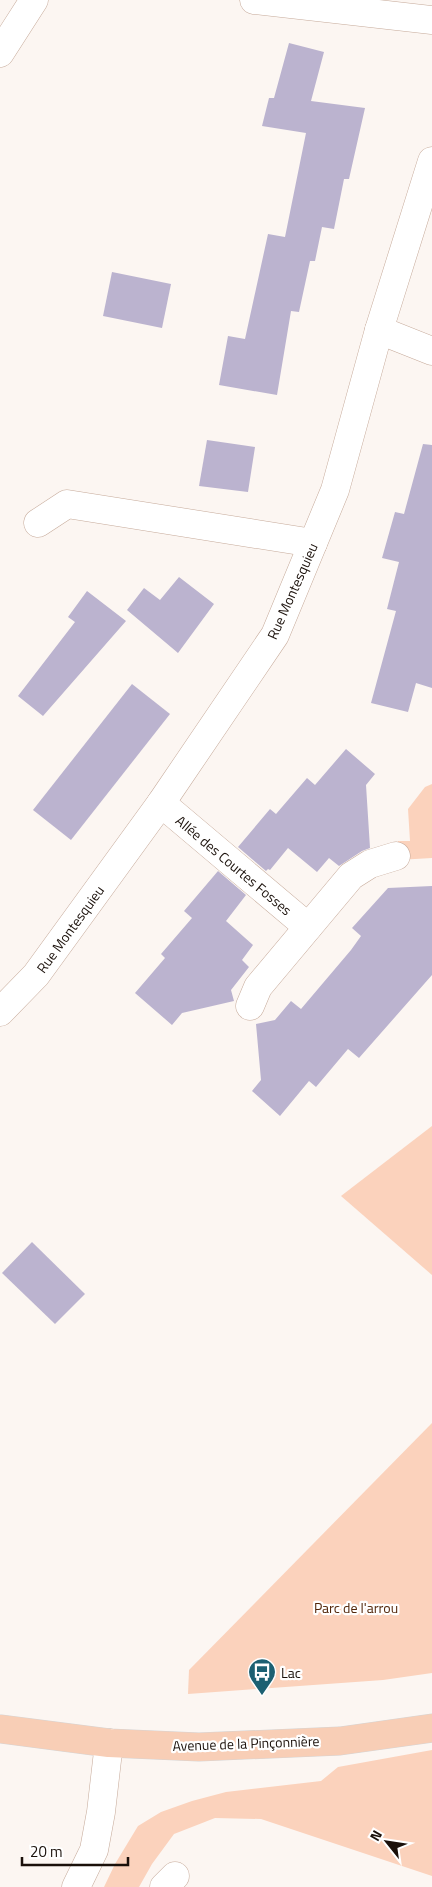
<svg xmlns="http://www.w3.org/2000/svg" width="432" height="1887" viewBox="0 0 432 1887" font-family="'Titillium Web',sans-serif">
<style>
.green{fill:#fbd2bc}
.building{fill:#bbb3cf}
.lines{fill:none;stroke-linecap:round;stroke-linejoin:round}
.minor-casing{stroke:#c6aa9a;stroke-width:29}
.major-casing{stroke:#d6d4d3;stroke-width:29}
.minor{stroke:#fff;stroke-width:28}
.major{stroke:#f8ceb6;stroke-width:28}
.labels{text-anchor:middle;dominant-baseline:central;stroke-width:4.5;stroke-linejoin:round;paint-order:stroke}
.street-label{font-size:14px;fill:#1a100a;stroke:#fff}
.park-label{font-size:14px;fill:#512508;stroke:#fff}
.poi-label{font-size:14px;fill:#1a100a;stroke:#fff;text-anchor:start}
</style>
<rect width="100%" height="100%" fill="#fcf6f2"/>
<g class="green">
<path d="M 432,784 L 432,858 L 398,860 L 398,841 L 410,841 L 408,809 L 425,787 Z"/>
<path d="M 432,1126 L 432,1275 L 341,1196 Z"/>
<path d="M 432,1423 L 432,1673 L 383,1680 L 188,1694 L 189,1670 Z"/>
<path d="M 432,1750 L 432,1876 L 261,1819 L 215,1818 L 174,1834 L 152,1864 L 139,1887 L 104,1887 L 115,1864 L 138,1826 L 161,1812 L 192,1801 L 226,1792 L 321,1781 L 338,1767 Z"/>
</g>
<g class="building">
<path d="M 289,43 L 324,52 L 311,101 L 365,108 L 349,179 L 344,179 L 334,229 L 322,227 L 315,261 L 310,261 L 299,312 L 291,311 L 277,395 L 219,385 L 228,336 L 245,339 L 268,234 L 285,237 L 306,133 L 262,126 L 269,98 L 274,98 Z"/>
<path d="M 112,272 L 171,284 L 162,328 L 103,316 Z"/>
<path d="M 207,440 L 255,447 L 248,492 L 199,486 Z"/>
<path d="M 423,444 L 432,445 L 432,688 L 416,683 L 408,712 L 371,703 L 396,611 L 387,609 L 399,562 L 382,558 L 395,512 L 404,514 Z"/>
<path d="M 179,577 L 214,604 L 178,653 L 127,610 L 144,588 L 160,600 Z"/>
<path d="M 87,591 L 126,621 L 43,716 L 18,696 L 75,622 L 68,617 Z"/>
<path d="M 132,684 L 170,714 L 71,840 L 33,810 Z"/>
<path d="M 346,749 L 375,774 L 366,785 L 370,848 L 362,851 L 339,866 L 329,858 L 317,872 L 288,848 L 270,870 L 268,869 L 266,871 L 238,847 L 270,809 L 276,814 L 307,778 L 315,785 Z"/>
<path d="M 218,871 L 246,895 L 226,921 L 253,945 L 242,960 L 249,967 L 231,990 L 234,1001 L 182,1013 L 172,1025 L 135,993 L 165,958 L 161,954 L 192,918 L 184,911 Z"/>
<path d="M 432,886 L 432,975 L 359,1058 L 348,1049 L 316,1087 L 309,1081 L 280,1116 L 252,1091 L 261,1080 L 256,1024 L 275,1020 L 291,1001 L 301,1009 L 351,950 L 361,936 L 352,928 L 388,888 Z"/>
<path d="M 32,1242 L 85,1294 L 55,1324 L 2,1273 Z"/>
</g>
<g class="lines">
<g class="minor-casing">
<g id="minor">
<path d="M 254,0 L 432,20"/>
<path d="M 0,53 L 34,0"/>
<path d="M 379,330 L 432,351"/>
<path d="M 38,523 L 67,504 L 313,543"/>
<path d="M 161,803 L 308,927"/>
<path d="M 250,1006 L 258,987 L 351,876 L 370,864 L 396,856"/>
<path d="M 0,1012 L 36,975 L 161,803 L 275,635 L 335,490 L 379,330 L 432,161"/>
<path d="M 76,1887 L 94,1850 L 101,1812 L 109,1743"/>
<path d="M 164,1887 L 175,1876"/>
</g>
</g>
<g class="major-casing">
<path id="major" d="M 0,1729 L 109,1743 L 199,1747 L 340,1741 L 432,1728"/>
</g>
<use href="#minor" class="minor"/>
<use href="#major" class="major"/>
</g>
<defs>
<g id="bus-pin" transform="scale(1.4375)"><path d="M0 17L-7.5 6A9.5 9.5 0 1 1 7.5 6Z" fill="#1c6072" stroke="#fff"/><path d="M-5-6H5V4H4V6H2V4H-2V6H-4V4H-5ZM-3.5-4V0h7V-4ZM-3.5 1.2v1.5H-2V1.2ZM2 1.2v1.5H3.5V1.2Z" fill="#fff"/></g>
</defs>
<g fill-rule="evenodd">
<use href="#bus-pin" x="262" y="1672"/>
</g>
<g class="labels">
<g class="street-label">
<text transform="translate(292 591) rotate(-66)">Rue Montesquieu</text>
<text transform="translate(234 865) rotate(40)">Allée des Courtes Fosses</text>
<text transform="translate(70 929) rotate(-54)">Rue Montesquieu</text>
<text transform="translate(246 1743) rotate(-2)">Avenue de la Pinçonnière</text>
</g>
<g class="park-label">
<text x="356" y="1607">Parc de l'arrou</text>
</g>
<g class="poi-label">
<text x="281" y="1672">Lac</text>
</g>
</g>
<g transform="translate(387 1842) rotate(300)" stroke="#ffffff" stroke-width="4" paint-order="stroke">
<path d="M0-4L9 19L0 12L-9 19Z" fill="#1a100a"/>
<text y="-8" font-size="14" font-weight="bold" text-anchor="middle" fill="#1a100a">N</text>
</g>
<path d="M22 1857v8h106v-8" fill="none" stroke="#1a100a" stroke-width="2.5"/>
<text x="30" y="1857" font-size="15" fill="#1a100a" stroke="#ffffff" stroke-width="4" paint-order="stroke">20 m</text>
</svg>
